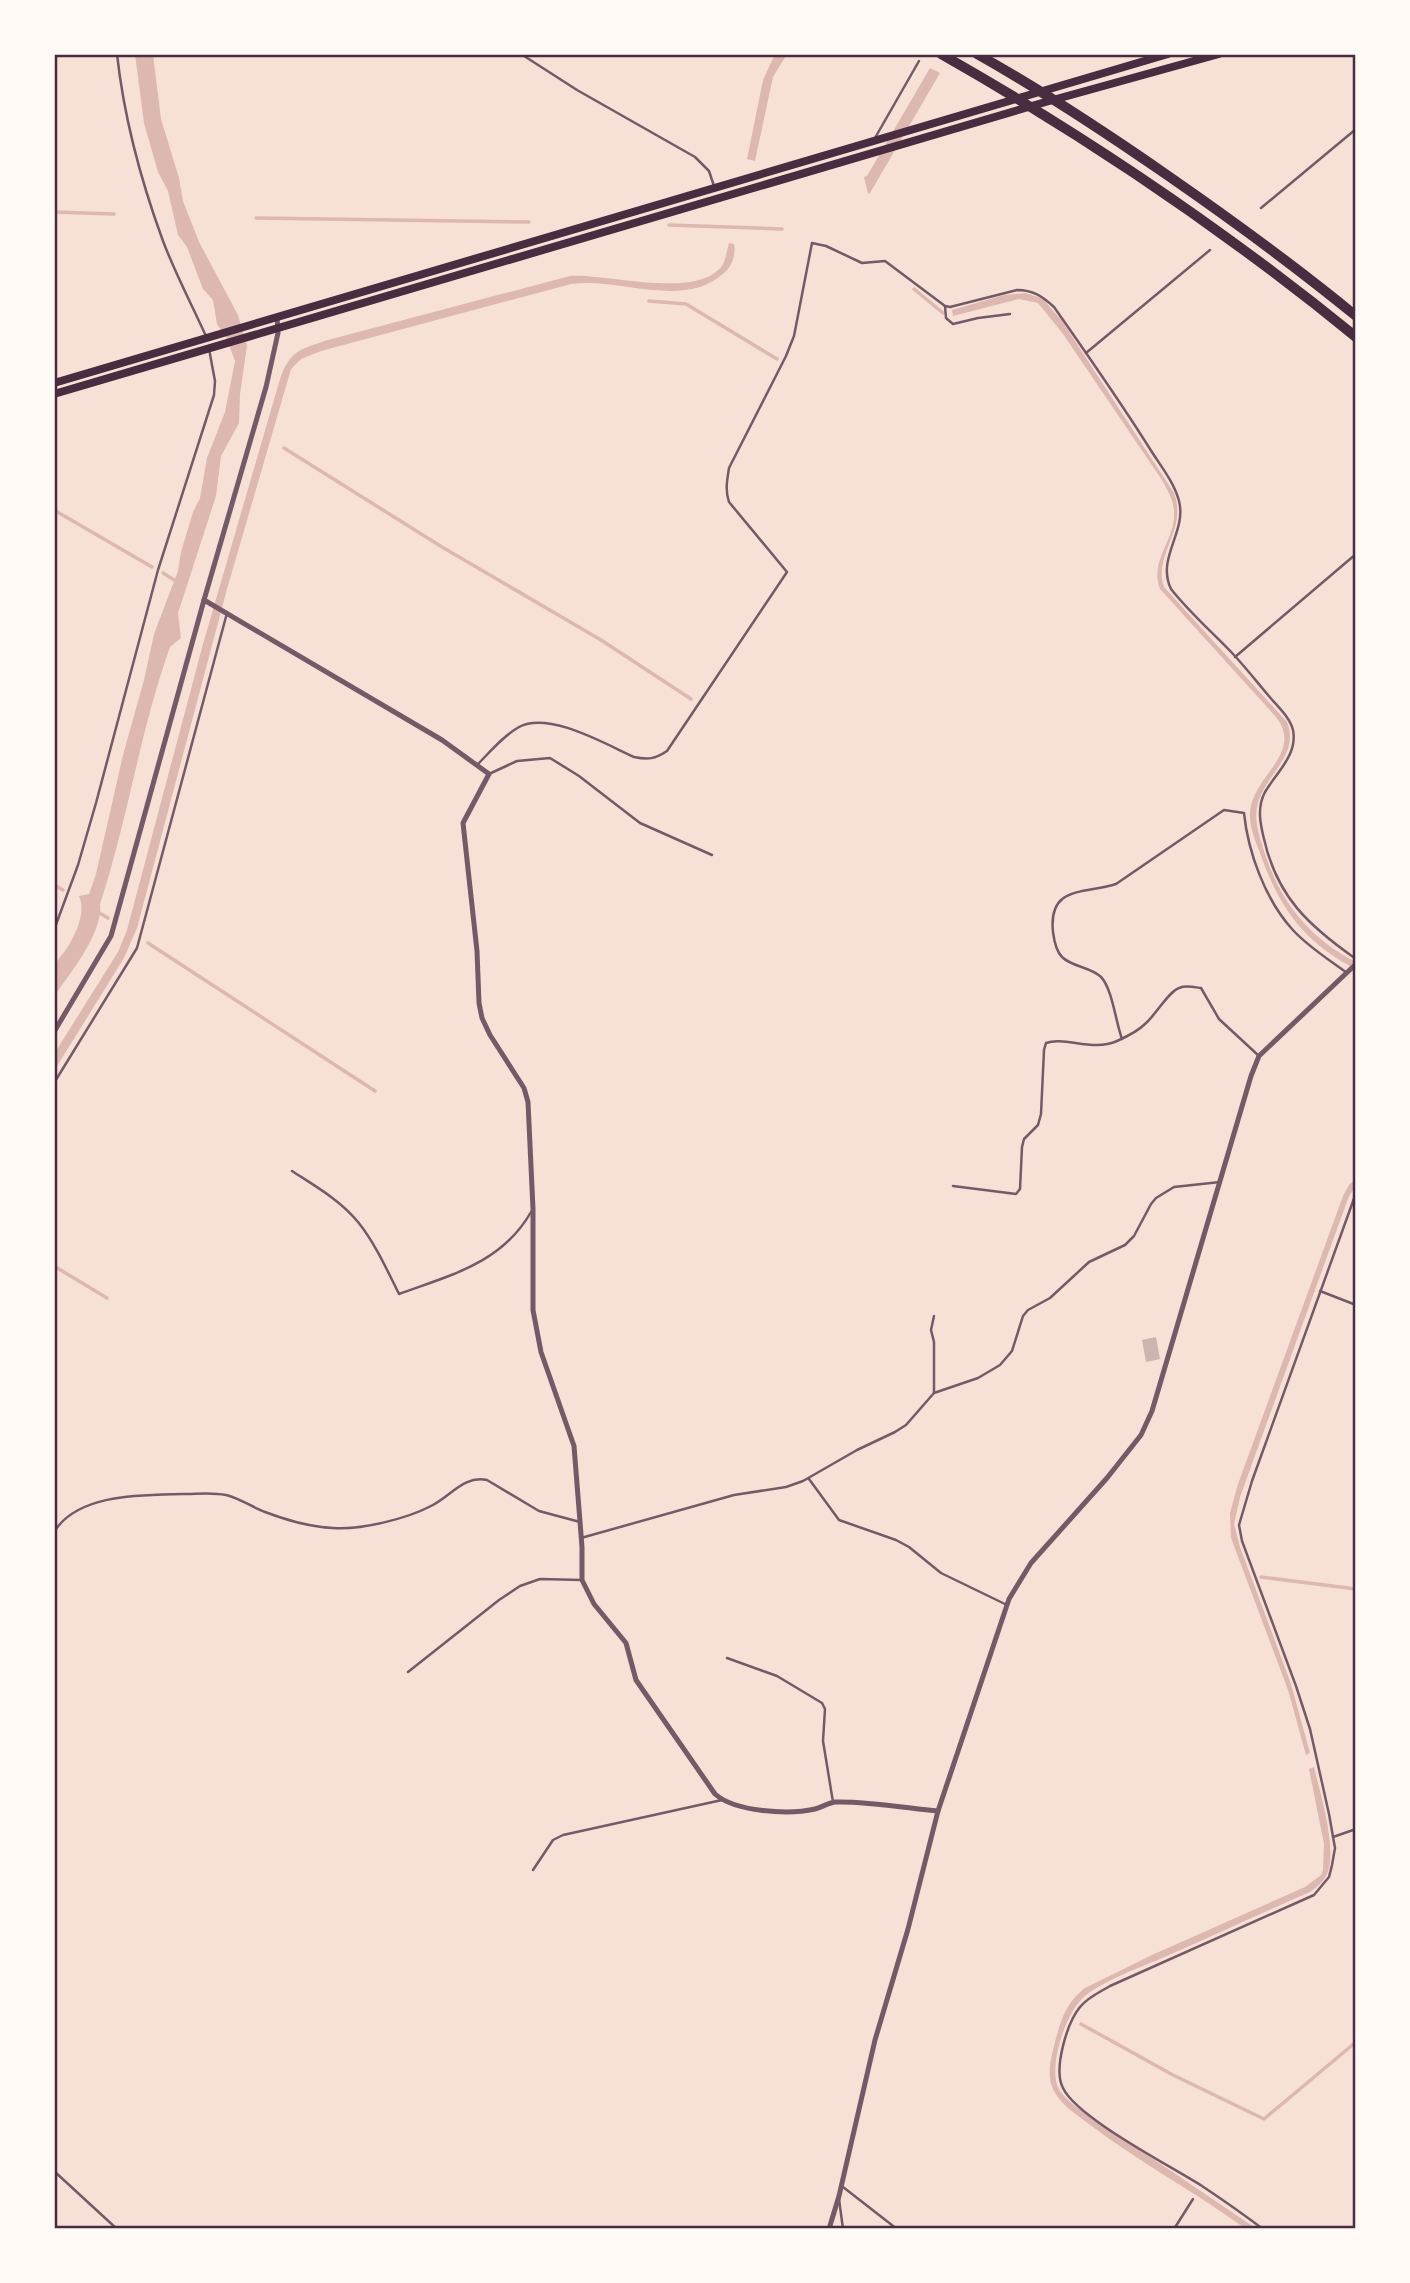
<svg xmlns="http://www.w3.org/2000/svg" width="1410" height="2283" viewBox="0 0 1410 2283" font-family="'PT Sans Narrow',sans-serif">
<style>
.water{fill:#dcb8b0}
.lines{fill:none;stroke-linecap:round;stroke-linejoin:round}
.stream{stroke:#dcb8b0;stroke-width:3.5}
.building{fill:#ccb4b1}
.service{stroke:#755966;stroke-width:2.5}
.minor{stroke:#755966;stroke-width:5}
.secondary{stroke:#4a2c40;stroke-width:8}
.motorway{stroke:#4a2c40;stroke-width:10}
.neatline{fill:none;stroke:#4a2c40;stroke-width:2.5}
</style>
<rect width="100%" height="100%" fill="#f7e1d7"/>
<g class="water">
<path d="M 135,54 L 153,54 L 161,119 L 179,178 L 183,201 L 199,242 L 238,315 L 247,346 L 240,394 L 239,423 L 221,456 L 216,496 L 178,613 L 181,638 L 170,647 C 140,731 128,819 100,904 C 103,933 71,972 54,996 C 54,987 52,975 54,967 C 56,961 63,954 67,948 C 77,932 86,912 79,896 L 89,894 L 96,874 L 123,755 L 144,680 L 154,634 L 178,571 L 181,552 L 193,512 L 200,498 L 207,458 L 225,412 L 235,361 L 226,337 L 217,324 L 213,300 L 203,289 L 187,247 L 178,235 L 168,191 L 158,172 L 144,123 Z"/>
<path d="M 775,54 L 787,54 L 773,77 L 755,161 L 747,159 L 763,80 Z"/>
<path d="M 930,68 L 940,73 L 870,193 L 868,194 L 864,177 L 867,176 Z"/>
<path d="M 729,243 L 734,244 C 736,254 732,267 724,273 C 683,310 620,277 571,284 L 321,351 L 301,359 L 291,369 L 227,589 L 137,928 L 124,958 L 54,1071 L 54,1054 L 118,952 L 127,930 L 203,644 L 280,379 C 290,350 301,349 328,340 L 570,276 C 606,273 701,301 723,264 C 726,258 727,250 729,243 Z"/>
<path d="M 1026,293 L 1043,299 L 1062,321 L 1174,493 C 1188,530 1153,554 1164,587 L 1287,722 C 1300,753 1268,773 1259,800 C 1253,817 1258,831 1263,848 C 1278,898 1308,938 1356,962 L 1356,969 C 1303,942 1279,907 1260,853 C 1255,840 1249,826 1250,812 C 1253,775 1304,754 1276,717 L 1160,589 C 1149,561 1176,539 1174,512 C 1174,500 1167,490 1162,480 L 1063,334 L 1038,303 L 1019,299 L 953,316 L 952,310 L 1004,295 Z"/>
<path d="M 1356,1179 L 1356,1186 L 1349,1196 L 1240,1497 L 1234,1524 L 1240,1547 L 1291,1684 L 1310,1753 L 1306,1755 L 1288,1690 L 1231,1538 L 1230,1513 L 1238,1484 L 1343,1196 L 1349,1185 Z"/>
<path d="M 1314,1767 C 1320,1793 1339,1853 1326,1876 C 1322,1883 1316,1888 1310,1892 C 1262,1913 1215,1935 1167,1956 C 1142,1967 1106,1979 1085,1996 C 1066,2012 1052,2057 1056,2081 C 1058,2092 1067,2099 1075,2106 L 1257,2229 L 1246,2229 C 1195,2192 1139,2162 1089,2124 C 1077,2115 1061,2105 1054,2091 C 1045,2075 1052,2055 1056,2038 C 1062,2017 1067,2002 1085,1988 L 1152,1955 L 1305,1887 L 1321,1875 L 1323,1870 L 1324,1844 L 1309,1769 Z"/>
</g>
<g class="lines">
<g class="stream">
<path d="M 54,212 L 114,214"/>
<path d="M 256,218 L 529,222"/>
<path d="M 669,225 L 782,229"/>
<path d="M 914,289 L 943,313"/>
<path d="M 649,301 L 686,304 L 777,359"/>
<path d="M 284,448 L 442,547 L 601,640 L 691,699"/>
<path d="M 54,510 L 152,567"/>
<path d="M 163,573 L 179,583"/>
<path d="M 54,885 L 63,890"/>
<path d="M 98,912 L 108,918"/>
<path d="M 148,943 L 375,1091"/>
<path d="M 54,1266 L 107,1298"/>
<path d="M 1261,1577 L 1356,1589"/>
<path d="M 1081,2024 L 1173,2075 L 1264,2119 L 1356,2042"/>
</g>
</g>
<path class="building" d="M 1156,1337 L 1160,1359 L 1146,1362 L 1142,1340 Z"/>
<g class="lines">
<g class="service">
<path d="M 117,54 C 124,118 141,181 163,241 C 175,273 191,303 205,334"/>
<path d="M 521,54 L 577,90 L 695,157 L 709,171 L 714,186"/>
<path d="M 875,138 L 919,61"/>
<path d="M 1261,208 L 1356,129"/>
<path d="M 945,306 L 946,318 L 953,324 L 978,318 L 1010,314"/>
<path d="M 1086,353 L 1210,250"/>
<path d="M 1235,657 L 1356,554"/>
<path d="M 477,765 C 490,752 503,736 519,727 C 549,711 605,744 634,757 C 648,760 655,759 667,751 L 787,572 L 729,502 C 725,490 727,481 729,468 L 786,356 L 794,336 L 812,243 L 826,246 L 862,263 L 885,261 L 945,306 L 950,307 L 1017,290 C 1033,290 1042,296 1054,307 C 1087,354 1120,401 1150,449 C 1160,465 1174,482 1179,501 C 1187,532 1156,558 1171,589 C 1189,612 1213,633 1234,655 C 1246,668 1257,682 1268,695 C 1277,706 1290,717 1293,730 C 1298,755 1276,773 1265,792 C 1257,807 1260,823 1264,839 C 1277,897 1309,926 1356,959"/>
<path d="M 489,774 L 517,761 L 550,758 L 579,776 L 640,823 L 712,855"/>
<path d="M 54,930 L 78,865 L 96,803 L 158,570 L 214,395 L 215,381 L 209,349"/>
<path d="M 1122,1039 C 1116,1023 1112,988 1101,977 C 1091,967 1072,967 1062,957 C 1056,951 1054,940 1053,932 C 1048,885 1085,894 1116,884 L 1224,810 L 1244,813 C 1248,852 1265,899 1292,929 C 1307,946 1328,959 1347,973"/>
<path d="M 54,1083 L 137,948 L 227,613"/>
<path d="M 292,1171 C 315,1186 340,1200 358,1222 C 375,1243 387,1270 399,1294 C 451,1275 502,1263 531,1212"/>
<path d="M 953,1186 L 1016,1194 L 1020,1189 L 1022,1147 L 1024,1139 L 1038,1125 L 1041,1114 L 1044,1050 L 1046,1043 C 1064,1036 1093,1052 1117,1041 C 1126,1037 1138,1031 1145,1024 C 1155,1016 1168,992 1179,988 C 1186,985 1193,987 1201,988 L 1219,1019 L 1259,1056"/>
<path d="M 1320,1291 L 1356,1305"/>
<path d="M 934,1316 L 931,1330 L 934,1342 L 934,1393"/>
<path d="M 809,1479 L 839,1520 L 896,1540 L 909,1547 L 941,1573 L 1007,1605"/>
<path d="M 54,1532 C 78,1493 143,1495 183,1494 C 197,1494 212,1492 226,1495 C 239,1498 252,1507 265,1512 C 286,1520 310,1527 333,1528 C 361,1530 406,1519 431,1506 C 451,1496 464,1475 487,1480 L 539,1511 L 580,1522"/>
<path d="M 581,1538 L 734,1495 L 786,1487 L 803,1481 L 857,1450 L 895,1432 L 906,1425 L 934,1393 L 978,1378 L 1000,1365 L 1012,1351 L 1023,1316 L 1028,1310 L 1050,1298 L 1089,1262 L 1125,1245 L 1134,1236 L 1151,1204 L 1156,1198 L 1174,1187 L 1220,1182"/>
<path d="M 727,1658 L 777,1676 L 822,1703 L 825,1709 L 823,1741 L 833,1802"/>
<path d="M 408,1672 L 499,1600 L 520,1586 L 540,1579 L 582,1580"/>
<path d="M 1333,1837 L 1356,1829"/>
<path d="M 533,1870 L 553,1840 L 563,1835 L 722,1800"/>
<path d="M 54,2171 L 117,2229"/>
<path d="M 843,2187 L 897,2229"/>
<path d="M 839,2199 L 843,2229"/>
<path d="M 1174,2229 L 1193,2199"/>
<path d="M 1263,2229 C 1243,2214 1223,2200 1202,2186 C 1171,2166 1077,2118 1063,2088 C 1053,2069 1067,2023 1080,2007 C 1088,1997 1100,1992 1110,1986 L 1314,1895 L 1329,1877 L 1332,1865 L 1335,1848 L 1329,1814 L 1310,1729 L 1296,1686 L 1242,1541 L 1239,1525 L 1252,1481 L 1356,1193"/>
</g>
<g class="minor">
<path d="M 204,600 L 442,740 L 489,774 L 463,823 L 477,951 L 479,1003 L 482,1018 L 490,1035 L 524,1088 L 528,1102 L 533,1209 L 533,1310 L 541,1352 L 574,1446 L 582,1547 L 582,1580 L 594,1604 L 626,1643 L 636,1680 L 715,1794 C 735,1812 789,1815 815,1809 C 822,1807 828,1803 835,1802 C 866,1801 907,1808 938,1811"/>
<path d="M 54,1032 L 111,936 L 204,600 L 266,387 L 278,333 L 277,316"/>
<path d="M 829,2229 L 839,2196 L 875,2040 L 908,1929 L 938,1811 L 1009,1599 L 1031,1563 L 1107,1478 L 1141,1435 L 1152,1411 L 1251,1076 L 1259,1056 L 1356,964"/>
</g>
<g class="secondary">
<path d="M 54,383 C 425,272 796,161 1168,54"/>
<path d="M 54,394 L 1042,103 L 1219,54"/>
</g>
<g class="motorway">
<path d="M 941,54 C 1087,137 1226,231 1356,337"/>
<path d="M 977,54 C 1043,91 1105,132 1167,175 C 1232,220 1295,266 1356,316"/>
</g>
</g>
<rect width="1410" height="2283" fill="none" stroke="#fffaf5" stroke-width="112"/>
<rect x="56" y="56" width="1298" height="2171" class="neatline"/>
</svg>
